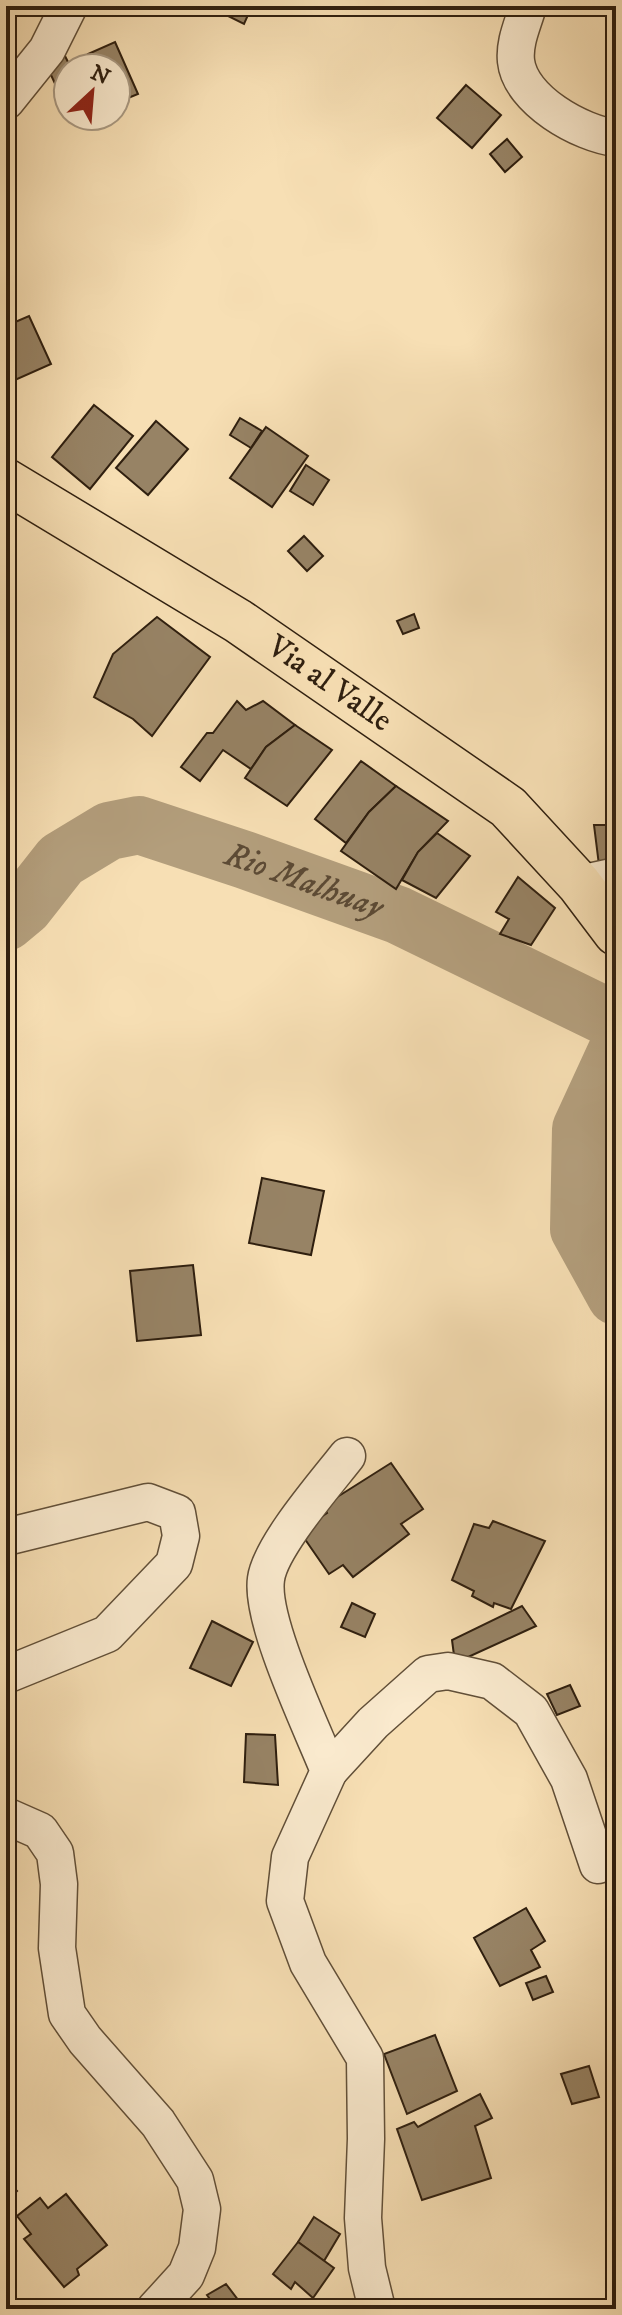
<svg xmlns="http://www.w3.org/2000/svg" width="622" height="2315" viewBox="0 0 622 2315" font-family="'IM FELL DW Pica',serif">
<style>
.lines{fill:none;stroke-linecap:round;stroke-linejoin:round}
.river{stroke:#b39e7c;stroke-width:58}
.building{fill:#978365;stroke:#2f1f0f;stroke-width:2}
.minor-casing{stroke:#614f38;stroke-width:39}
.major-casing{stroke:#2f1f0f;stroke-width:47}
.minor{stroke:#faeace;stroke-width:36}
.major{stroke:#f7dfb4;stroke-width:44}
.labels{text-anchor:middle;dominant-baseline:central;stroke-width:6;stroke-linejoin:round;paint-order:stroke}
.street-label{font-size:32px;fill:#2f1f0f;stroke:#faeace}
.water-label{font-size:34px;font-style:italic;fill:#5d4b35;stroke:#faeace}
</style>
<rect width="100%" height="100%" fill="#f7dfb4"/>
<filter id="stains"><feTurbulence type="fractalNoise" baseFrequency=".0025" numOctaves="4"/><feColorMatrix values="0 0 0 0 .2 0 0 0 0 .09 0 0 0 0 .02 0 0 0 .5 -.17"/></filter>
<radialGradient id="worn" r=".72"><stop offset=".6" stop-color="#630" stop-opacity="0"/><stop offset="1" stop-color="#630" stop-opacity=".3"/></radialGradient>
<g class="lines">
<g class="river">
<path id="s1" d="M 6,922 L 24,907 L 61,860 L 109,831 L 139,825 L 245,860 L 398,915 L 616,1021"/>
<path d="M 616,1053 L 581,1129 L 579,1229 L 616,1296"/>
</g>
</g>
<g class="building">
<path d="M 213,6 L 252,6 L 244,24 L 212,8 Z"/>
<path d="M 115,42 L 138,94 L 116,103 L 116,68 L 95,68 L 88,54 Z"/>
<path d="M 65,56 L 71,68 L 68,68 L 68,80 L 56,86 L 46,64 Z"/>
<path d="M 466,85 L 501,115 L 472,148 L 437,118 Z"/>
<path d="M 507,139 L 522,157 L 505,172 L 490,154 Z"/>
<path d="M 29,316 L 51,364 L 6,384 L 6,326 Z"/>
<path d="M 94,405 L 133,436 L 90,489 L 52,457 Z"/>
<path d="M 240,418 L 262,431 L 251,448 L 230,435 Z"/>
<path d="M 156,421 L 188,449 L 148,495 L 116,468 Z"/>
<path d="M 266,427 L 308,456 L 272,507 L 230,478 Z"/>
<path d="M 306,465 L 329,480 L 313,505 L 290,491 Z"/>
<path d="M 304,536 L 323,556 L 307,571 L 288,551 Z"/>
<path d="M 414,614 L 419,628 L 403,634 L 397,621 Z"/>
<path d="M 157,617 L 210,657 L 152,736 L 133,719 L 94,697 L 113,654 Z"/>
<path d="M 237,701 L 246,710 L 263,701 L 295,725 L 266,747 L 251,769 L 223,750 L 200,781 L 181,767 L 207,733 L 213,733 Z"/>
<path d="M 295,725 L 332,750 L 287,806 L 245,778 L 266,747 Z"/>
<path d="M 361,761 L 396,786 L 369,812 L 346,843 L 315,819 Z"/>
<path d="M 396,786 L 448,821 L 418,852 L 396,889 L 341,851 L 369,812 Z"/>
<path d="M 594,825 L 616,825 L 616,870 L 600,873 Z"/>
<path d="M 437,833 L 470,856 L 436,898 L 402,880 L 418,852 Z"/>
<path d="M 518,877 L 555,908 L 531,945 L 500,934 L 509,919 L 496,912 Z"/>
<path d="M 262,1178 L 324,1191 L 311,1255 L 249,1243 Z"/>
<path d="M 193,1265 L 201,1335 L 137,1341 L 130,1271 Z"/>
<path d="M 391,1463 L 423,1509 L 401,1524 L 409,1534 L 353,1577 L 343,1565 L 329,1574 L 300,1532 L 327,1513 L 323,1506 Z"/>
<path d="M 493,1521 L 545,1541 L 511,1609 L 494,1603 L 493,1607 L 472,1596 L 474,1591 L 452,1580 L 474,1524 L 489,1528 Z"/>
<path d="M 352,1603 L 375,1614 L 365,1637 L 341,1627 Z"/>
<path d="M 522,1606 L 536,1626 L 455,1663 L 452,1640 Z"/>
<path d="M 212,1621 L 253,1642 L 231,1686 L 190,1668 Z"/>
<path d="M 570,1685 L 580,1706 L 557,1715 L 547,1694 Z"/>
<path d="M 246,1734 L 275,1735 L 278,1785 L 244,1782 Z"/>
<path d="M 526,1908 L 545,1941 L 531,1950 L 540,1967 L 500,1986 L 474,1938 Z"/>
<path d="M 546,1976 L 553,1992 L 533,2000 L 526,1983 Z"/>
<path d="M 435,2035 L 457,2091 L 407,2114 L 384,2054 Z"/>
<path d="M 589,2066 L 599,2097 L 572,2104 L 561,2074 Z"/>
<path d="M 480,2094 L 492,2118 L 475,2126 L 491,2178 L 422,2200 L 397,2129 L 414,2122 L 418,2127 Z"/>
<path d="M 6,2180 L 17,2191 L 6,2202 Z"/>
<path d="M 66,2194 L 107,2245 L 77,2269 L 79,2275 L 64,2287 L 24,2239 L 31,2234 L 17,2216 L 40,2198 L 48,2208 Z"/>
<path d="M 314,2217 L 340,2234 L 324,2261 L 298,2242 Z"/>
<path d="M 298,2242 L 334,2268 L 313,2298 L 295,2282 L 291,2289 L 273,2274 Z"/>
<path d="M 226,2284 L 245,2309 L 217,2309 L 207,2295 Z"/>
</g>
<g class="lines">
<g class="minor-casing">
<g id="minor">
<path d="M 528,6 C 523,24 514,42 516,61 C 520,100 581,134 616,138"/>
<path d="M 6,101 L 47,50 L 69,6"/>
<path d="M 579,884 L 616,876"/>
<path d="M 347,1456 C 326,1483 270,1547 266,1579 C 260,1621 312,1728 329,1771 L 290,1857 L 285,1901 L 308,1963 L 365,2058 L 366,2139 L 363,2218 L 367,2268 L 377,2309"/>
<path d="M 6,1537 L 148,1502 L 177,1513 L 181,1536 L 174,1564 L 107,1634 L 6,1675"/>
<path d="M 329,1771 L 373,1723 L 428,1674 L 448,1671 L 492,1681 L 531,1711 L 569,1779 L 598,1865"/>
<path d="M 6,1816 L 40,1831 L 55,1853 L 59,1884 L 57,1948 L 67,2014 L 85,2040 L 158,2123 L 195,2180 L 202,2209 L 197,2248 L 186,2275 L 155,2309"/>
</g>
</g>
<g class="major-casing">
<g id="major">
<path id="s2" d="M 6,481 L 238,621 L 508,807 L 579,884 L 616,933"/>
</g>
</g>
<use href="#minor" class="minor"/>
<use href="#major" class="major"/>
</g>
<g class="labels">
<g class="street-label">
<text stroke="none"><textPath href="#s2" startOffset="382">Via al Valle</textPath></text>
</g>
<g class="water-label">
<text stroke="none"><textPath href="#s1" startOffset="344">Rio Malhuay</textPath></text>
</g>
</g>
<rect width="622" height="2315" fill="none" stroke="#f7dfb4" stroke-width="32"/>
<rect x="8" y="8" width="606" height="2299" fill="none" stroke="#2f1f0f" stroke-width="4"/>
<rect x="16" y="16" width="590" height="2283" fill="none" stroke="#2f1f0f" stroke-width="2"/>
<g transform="translate(92 92) rotate(26)"><circle r="38" fill="#faeace" stroke="#a99982" stroke-width="2"/>
<path d="M0-6L14 30L0 20L-14 30Z" fill="#8f2418"/>
<text y="-12" font-size="22" font-weight="bold" text-anchor="middle" fill="#2f1f0f">N</text>
</g>
<rect width="100%" height="100%" filter="url(#stains)"/>
<rect width="100%" height="100%" fill="url(#worn)"/>
</svg>
